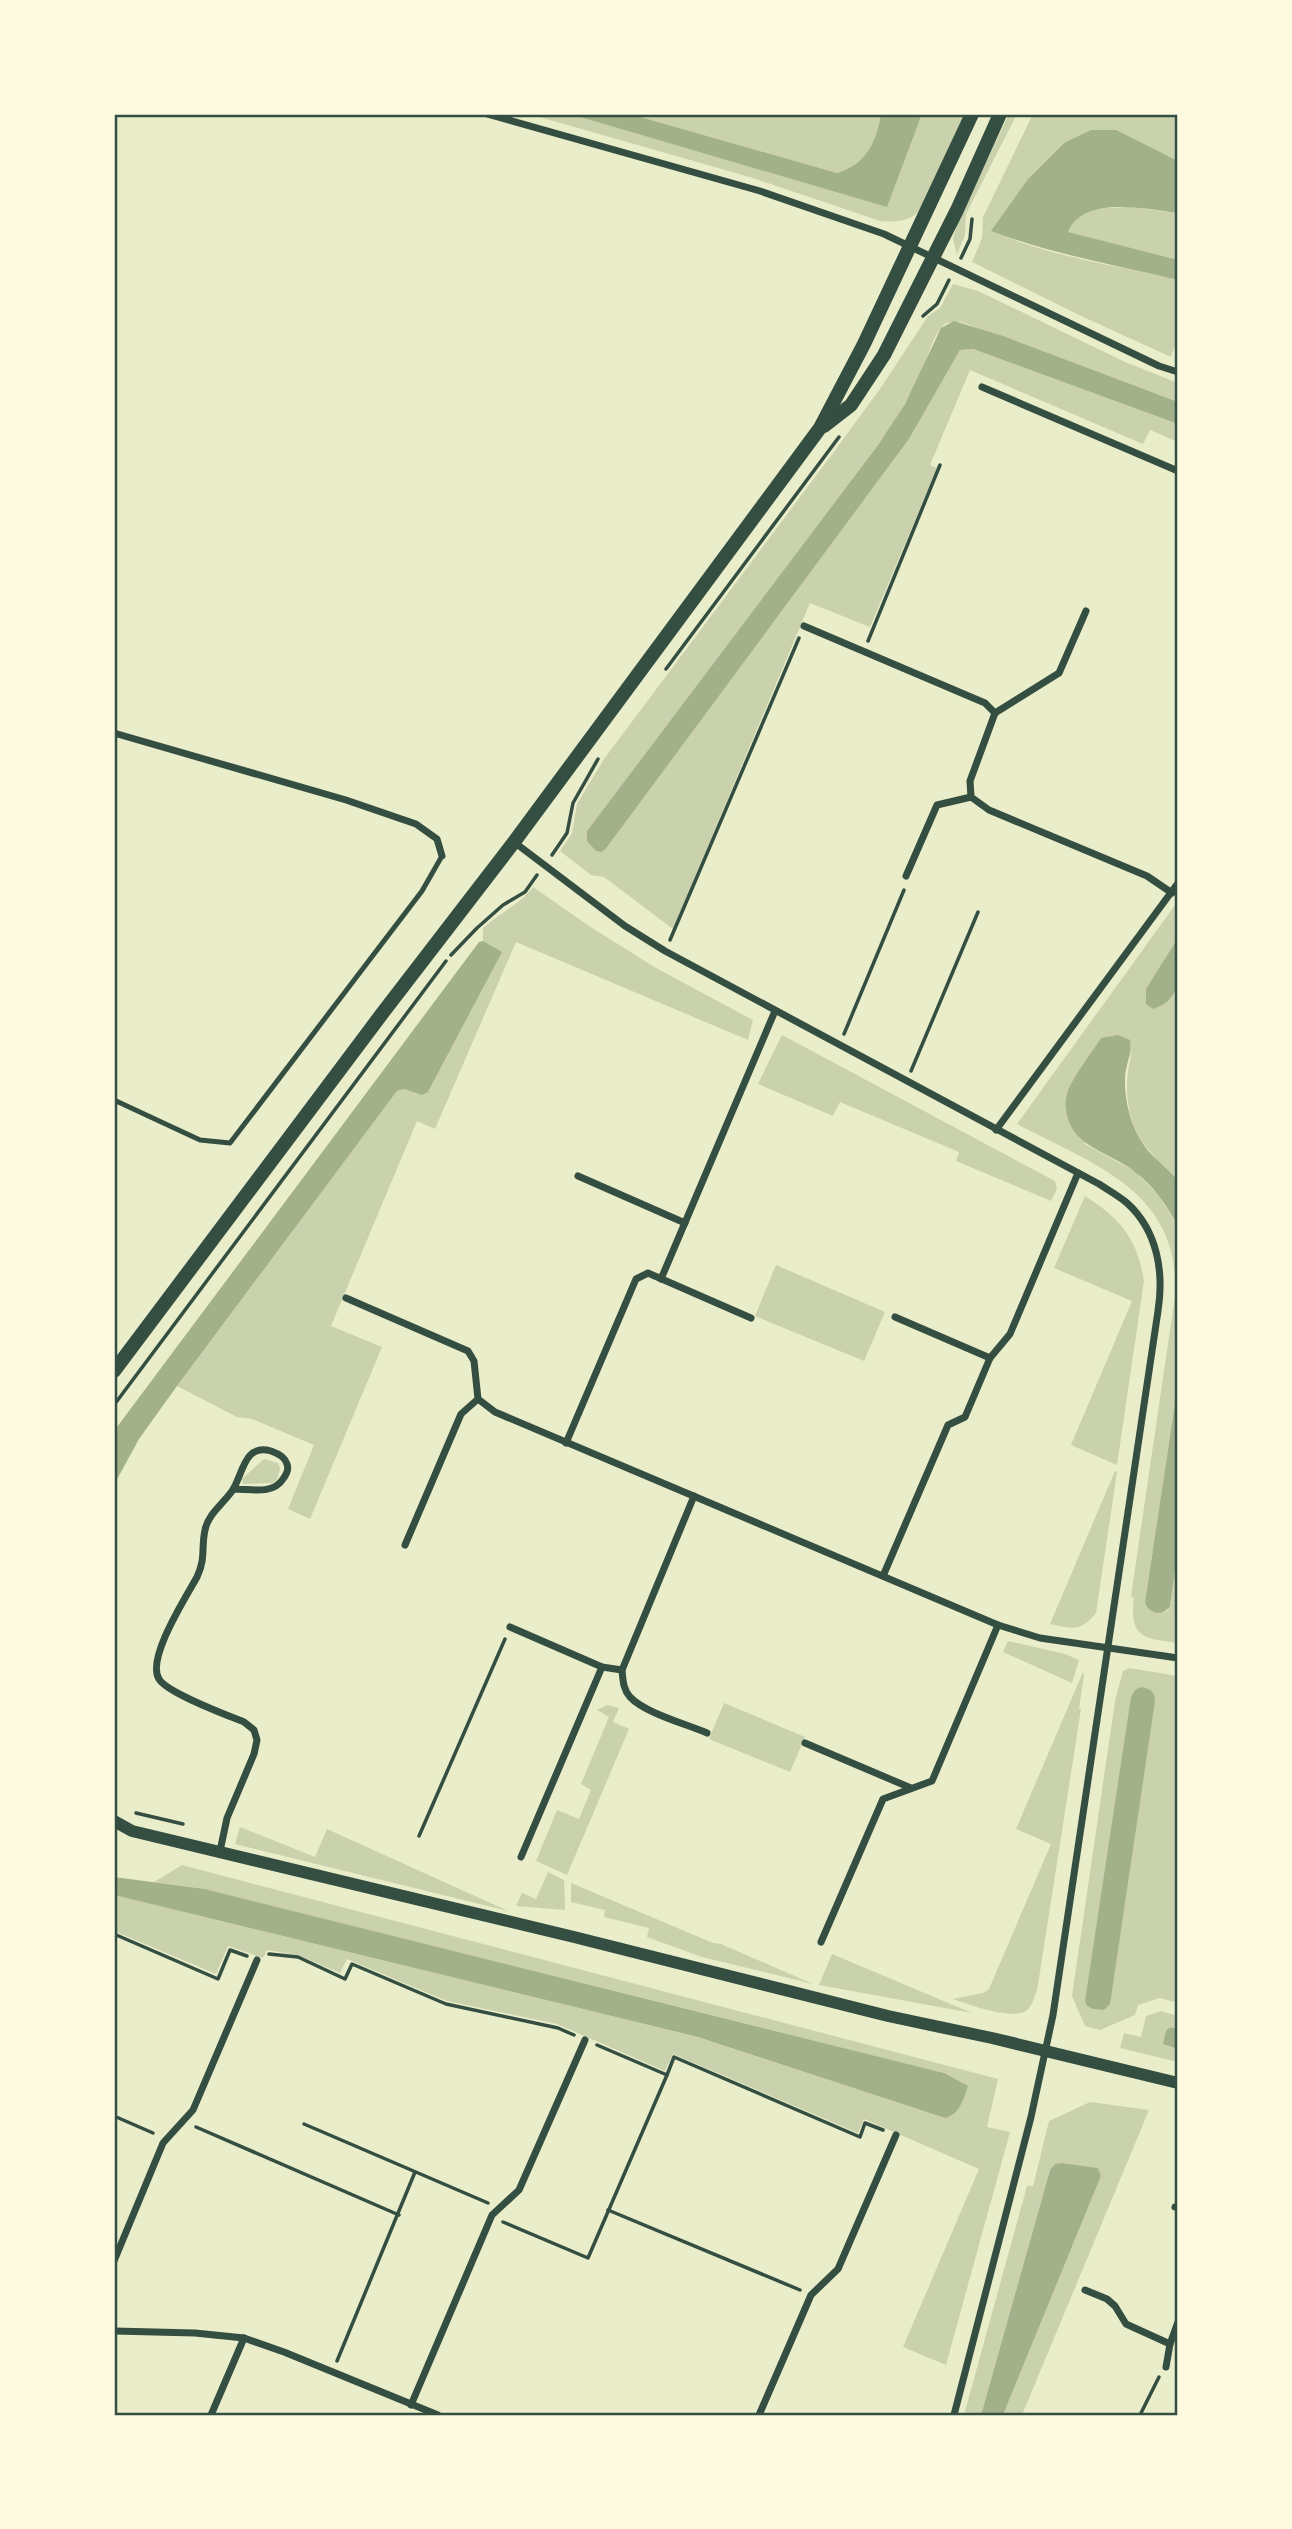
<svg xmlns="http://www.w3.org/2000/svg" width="1292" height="2529" viewBox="0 0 1292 2529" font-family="'PT Sans',sans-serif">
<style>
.green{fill:#cad2ad;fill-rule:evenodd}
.water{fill:#a3b18a}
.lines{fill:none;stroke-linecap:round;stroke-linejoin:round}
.path{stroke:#344e41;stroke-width:3.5}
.service{stroke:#344e41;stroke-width:5}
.minor{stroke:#344e41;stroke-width:7}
.tertiary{stroke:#344e41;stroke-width:12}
.secondary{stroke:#344e41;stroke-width:14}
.neatline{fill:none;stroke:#344e41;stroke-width:2.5}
</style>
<rect width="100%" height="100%" fill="#e9edc9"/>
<g class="green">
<path d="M 529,114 L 570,114 L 887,206 L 922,114 L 964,114 L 922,208 C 911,222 897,222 880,221 L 753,178 Z"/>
<path d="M 630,114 L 881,114 L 881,115 C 874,145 869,163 837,173 Z"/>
<path d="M 1009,114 L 1017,114 L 966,214 L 965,235 L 957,254 L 953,239 L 958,221 Z"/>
<path d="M 1033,114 L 1178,114 L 1178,161 L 1164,154 L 1064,143 L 1028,179 L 992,231 C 1050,257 1116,265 1178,280 L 1178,336 L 1171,357 L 1079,315 L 972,262 L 982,238 L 983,217 Z"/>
<path d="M 1129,207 L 1178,213 L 1178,261 L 1068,232 C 1080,205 1104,209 1129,207 Z"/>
<path d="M 953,284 L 978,291 L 1125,362 L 1178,383 L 1178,402 L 961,322 L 946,323 C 931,336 927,361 919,378 C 907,402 893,423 878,445 L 587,831 L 602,852 L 909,439 L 960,350 L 973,349 L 1178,424 L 1178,442 L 1150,430 L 1143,444 L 970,370 L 930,465 L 937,468 L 870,627 L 810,603 L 673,929 L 604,877 L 591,875 L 560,851 L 572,833 L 577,804 L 604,759 L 833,453 L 882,386 L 928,316 L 940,308 Z"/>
<path d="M 533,887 L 589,926 L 656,968 L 753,1020 L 748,1040 L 516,942 L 435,1129 L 417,1121 L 331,1326 L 382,1347 L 310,1519 L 288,1509 L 314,1445 L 252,1419 L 237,1417 L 177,1386 L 397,1091 L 404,1089 L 422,1095 L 428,1092 L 501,953 L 483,941 L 483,928 C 499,913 521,904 533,887 Z"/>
<path d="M 1178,901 L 1178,1181 C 1170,1171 1160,1164 1152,1154 C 1126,1126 1122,1087 1132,1052 L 1085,1144 L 1136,1172 L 1159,1196 L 1178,1227 L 1178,1383 L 1145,1602 L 1162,1613 L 1167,1611 L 1170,1606 L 1178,1550 L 1178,1643 C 1143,1638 1129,1638 1134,1598 L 1131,1596 L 1175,1296 C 1181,1191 1094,1165 1017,1124 Z"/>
<path d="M 782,1035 L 1055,1181 L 1057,1189 L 1051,1201 L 956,1161 L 959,1152 L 840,1102 L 833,1116 L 758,1084 Z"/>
<path d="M 1085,1196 C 1121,1219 1137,1238 1144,1281 L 1117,1465 L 1071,1445 L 1132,1301 L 1054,1268 Z"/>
<path d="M 776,1265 L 885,1312 L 864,1361 L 755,1316 Z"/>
<path d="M 264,1459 L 278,1463 L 280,1469 L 277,1480 L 272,1483 L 243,1484 L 242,1479 Z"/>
<path d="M 1115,1471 L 1117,1472 L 1096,1613 C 1081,1632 1073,1629 1050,1624 Z"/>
<path d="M 1008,1641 L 1065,1654 L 1079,1660 L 1072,1683 L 1003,1652 Z"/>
<path d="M 1129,1668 L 1178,1676 L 1178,1994 L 1175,2002 L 1160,1998 L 1138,2005 L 1135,2015 L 1100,2030 L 1085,2026 L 1072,1996 L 1115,1701 L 1123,1671 ZM 1128,1719 L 1105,2010 L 1093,2009 L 1085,2000 Z"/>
<path d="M 1083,1672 L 1084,1675 L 1079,1709 L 1081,1709 L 1037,1991 C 1033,1998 1033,2006 1026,2011 C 1011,2020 970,2005 953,1999 L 983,1993 L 989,1989 L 1051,1844 L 1016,1829 Z"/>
<path d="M 724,1703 L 805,1737 L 790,1772 L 709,1739 Z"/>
<path d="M 607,1705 L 619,1708 L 613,1722 L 629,1729 L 567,1875 L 536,1861 L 557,1810 L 579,1819 L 591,1790 L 581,1784 L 609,1717 L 597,1710 Z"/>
<path d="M 240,1827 L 315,1857 L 327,1829 L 508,1911 L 235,1844 Z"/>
<path d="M 182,1865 L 998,2079 L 987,2127 L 1010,2132 L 946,2365 L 903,2347 L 979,2169 L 864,2119 L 858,2133 L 673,2054 L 665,2071 L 557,2024 L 447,2001 L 347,1959 L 340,1973 L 298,1955 L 267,1950 L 263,1958 L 228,1946 L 216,1974 L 114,1931 L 114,1895 L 698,2037 L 945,2118 L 944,2073 L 205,1889 L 154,1882 Z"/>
<path d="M 548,1872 L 564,1880 L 565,1910 L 516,1906 L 522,1893 L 536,1899 Z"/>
<path d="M 571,1883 L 713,1943 L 721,1944 L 813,1984 L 702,1957 L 647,1937 L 649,1928 L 604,1917 L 605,1910 L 571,1902 Z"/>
<path d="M 832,1954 L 972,2013 L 819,1985 Z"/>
<path d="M 1161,2011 L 1178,2016 L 1178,2029 L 1170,2027 L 1163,2044 L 1178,2049 L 1178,2062 L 1120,2048 L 1124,2033 L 1141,2037 L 1146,2016 Z"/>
<path d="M 1090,2102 L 1149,2110 L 1022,2415 L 1003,2415 L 1101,2176 L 1098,2168 L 1062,2163 L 1055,2164 L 1050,2170 L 981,2415 L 964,2415 L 1027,2186 L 1033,2186 L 1049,2121 Z"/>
</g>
<g class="water">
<path d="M 570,114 L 630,114 L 837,173 C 867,164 876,142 881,114 L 922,114 L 887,207 Z"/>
<path d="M 1091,130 L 1116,130 L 1178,161 L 1178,213 C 1146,209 1083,195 1068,232 L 1178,260 L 1178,280 C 1115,265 1052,254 991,231 L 1028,179 L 1064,143 Z"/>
<path d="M 954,321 L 1003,336 L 1178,402 L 1178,424 L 973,349 L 960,350 L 909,439 L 607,847 L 602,852 L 596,851 L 587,841 L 587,831 L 878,445 L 905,404 L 941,328 Z"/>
<path d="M 1178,938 C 1178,967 1186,999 1153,1009 L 1146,1004 L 1146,989 Z"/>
<path d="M 483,941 L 502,952 L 428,1092 L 422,1095 L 404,1089 L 397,1091 L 177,1386 L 139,1439 L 114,1485 L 114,1431 L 479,942 Z"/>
<path d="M 1118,1035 L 1130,1040 C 1132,1054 1126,1064 1125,1077 C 1124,1104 1133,1134 1151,1154 C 1160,1163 1170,1171 1178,1181 L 1178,1227 C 1168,1207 1154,1186 1135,1172 C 1112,1153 1074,1148 1067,1115 C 1065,1106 1065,1097 1069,1088 C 1077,1071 1091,1054 1101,1038 Z"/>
<path d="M 1178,1383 L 1178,1550 L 1170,1606 C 1163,1617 1148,1614 1145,1602 Z"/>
<path d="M 1141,1687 C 1151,1689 1154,1691 1155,1701 L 1110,2004 L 1104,2010 L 1093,2009 L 1086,2005 L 1085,2000 L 1131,1697 L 1135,1690 Z"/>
<path d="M 114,1877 L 205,1889 L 944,2073 L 968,2086 C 963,2100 960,2114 945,2118 L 698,2037 L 114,1895 Z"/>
<path d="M 1170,2027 L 1178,2029 L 1178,2049 L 1163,2044 L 1166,2031 Z"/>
<path d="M 1062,2163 L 1098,2168 L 1101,2176 L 1003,2415 L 981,2415 L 1050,2170 L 1055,2164 Z"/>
</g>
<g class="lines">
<g class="path">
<path d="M 961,258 L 970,239 L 972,219"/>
<path d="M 923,316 L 937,304 L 949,280"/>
<path d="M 868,641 L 940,465"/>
<path d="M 666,669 L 839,437"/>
<path d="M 552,855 L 567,833 L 573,803 L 598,759"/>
<path d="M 670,940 L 799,638"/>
<path d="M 451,955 L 477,928 L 503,905 L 525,892 L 537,875"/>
<path d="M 844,1034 L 904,890"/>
<path d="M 911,1071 L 978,912"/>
<path d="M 114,1405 L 446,961"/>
<path d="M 136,1813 L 183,1824"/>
<path d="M 419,1836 L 505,1639"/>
<path d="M 114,1934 L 218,1979 L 230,1950 L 247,1956"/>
<path d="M 269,1954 L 298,1957 L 345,1979 L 352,1964 L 446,2004 L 558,2028 L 574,2035"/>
<path d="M 597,2045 L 667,2075 L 674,2057 L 860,2137 L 865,2123 L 883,2130"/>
<path d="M 114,2116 L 153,2133"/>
<path d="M 304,2124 L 488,2203"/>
<path d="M 196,2127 L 399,2215"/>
<path d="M 608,2210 L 800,2290"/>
<path d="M 503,2222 L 588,2258 L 667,2075"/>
<path d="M 337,2361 L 415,2172"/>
<path d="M 1140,2415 L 1159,2377"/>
</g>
<path class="service" d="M 114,1100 L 200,1140 L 230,1143 L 422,891 L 442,856"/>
<g class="minor">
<path d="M 487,114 L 760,191 L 884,234 L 1159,366 L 1178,372"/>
<path d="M 982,387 L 1178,471"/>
<path d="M 804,626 L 985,703 L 995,713"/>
<path d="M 995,713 L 970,781 L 971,797 L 989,810 L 1147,876 L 1172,893"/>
<path d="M 995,713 L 1059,673 L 1086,611"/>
<path d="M 114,733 L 346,800 L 416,824 L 437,839 L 442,856"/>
<path d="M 514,842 L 625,926 L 665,951 L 1099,1184 C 1108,1190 1119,1196 1127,1203 C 1158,1231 1164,1273 1158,1311 L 1053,2015 L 1031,2117 L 954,2415"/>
<path d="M 906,876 L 937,805 L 971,797"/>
<path d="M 996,1130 L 1178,883"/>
<path d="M 578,1176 L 685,1223"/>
<path d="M 661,1279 L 775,1011"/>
<path d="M 346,1298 L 468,1351 L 474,1361 L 478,1399 L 495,1412 L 998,1625 L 1040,1638 L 1178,1658"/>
<path d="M 895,1317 L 990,1358"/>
<path d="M 566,1443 L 636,1279 L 648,1273 L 751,1318"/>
<path d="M 405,1545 L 461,1414 L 478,1399"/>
<path d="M 883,1576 L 948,1425 L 965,1417 L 990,1358 L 1010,1334 L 1078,1173"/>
<path d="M 510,1627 L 602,1667 L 622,1670 L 694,1496"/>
<path d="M 622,1670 C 623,1680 623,1689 630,1697 C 645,1713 686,1724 707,1733"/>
<path d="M 805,1743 L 911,1788"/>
<path d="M 220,1851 L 227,1818 L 254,1754 L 257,1740 L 254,1730 L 244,1722 C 227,1715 167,1693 159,1679 C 146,1659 186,1597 197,1577 C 206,1558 201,1548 205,1530 C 208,1514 223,1504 232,1491 C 243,1476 243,1443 271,1451 C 277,1453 285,1457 287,1464 C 289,1469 286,1475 283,1479 C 273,1495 251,1489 234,1489"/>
<path d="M 521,1857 L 602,1667"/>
<path d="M 821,1942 L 883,1799 L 932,1781 L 998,1625"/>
<path d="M 1175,2207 L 1178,2208"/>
<path d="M 114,2261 L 163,2143 L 193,2110 L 257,1960"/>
<path d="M 1085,2290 L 1107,2299 L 1115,2306 L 1126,2324 L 1170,2344"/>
<path d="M 114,2331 L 195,2333 L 244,2338 L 284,2352 L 438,2415"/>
<path d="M 1166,2367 L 1170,2344 L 1178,2322"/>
<path d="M 411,2405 L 492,2215 L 519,2190 L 585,2040"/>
<path d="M 211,2415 L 244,2338"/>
<path d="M 759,2415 L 811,2295 L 838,2269 L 896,2135"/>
</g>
<path class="tertiary" d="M 114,1821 L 132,1831 L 574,1937 L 888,2016 L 992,2038 L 1178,2083"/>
<g class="secondary">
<path d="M 824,426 L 851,405 L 884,355 L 957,210 L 1000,114"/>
<path d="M 114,1371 L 381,1015 L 514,842 L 820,428 L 864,344 L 972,114"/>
</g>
</g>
<rect width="1292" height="2529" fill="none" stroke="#fefae0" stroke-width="231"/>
<rect x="116" y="116" width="1060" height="2298" class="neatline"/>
</svg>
